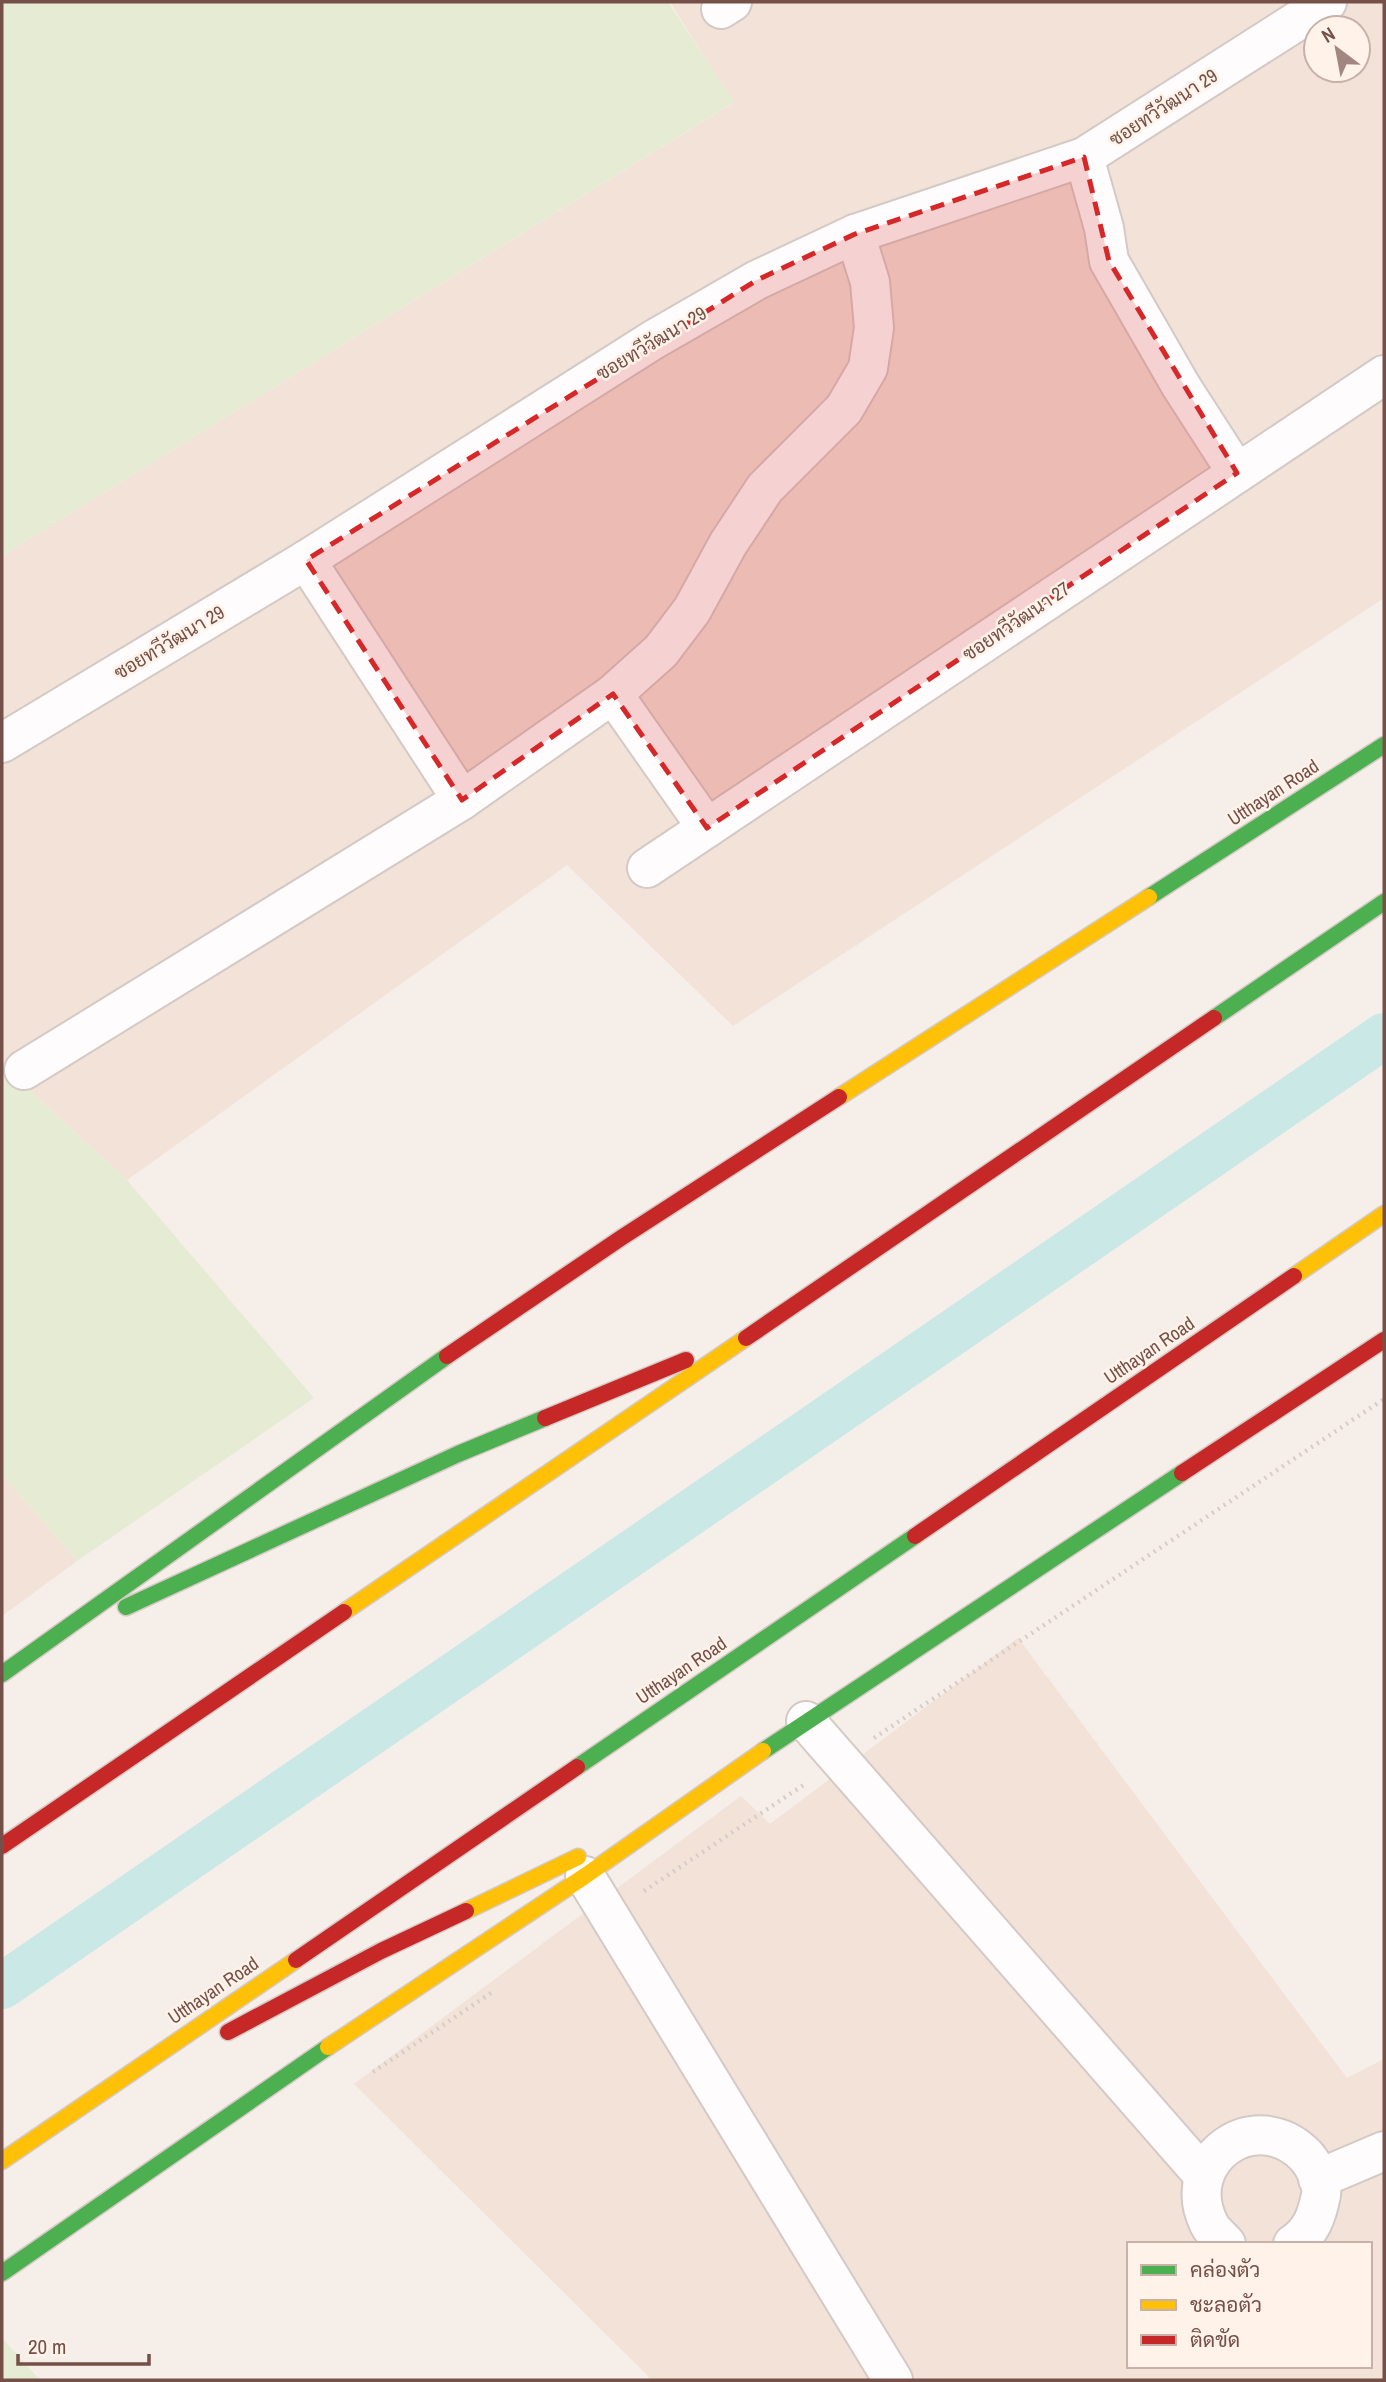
<svg xmlns="http://www.w3.org/2000/svg" width="1386" height="2382" viewBox="0 0 1386 2382" font-family="'Archivo Narrow',Sarabun,sans-serif">
<style>
.residential{fill:#f2e2d8;fill-rule:evenodd}
.green{fill:#e6ecd3}
.lines{fill:none;stroke-linecap:round;stroke-linejoin:round}
.canal{stroke:#cae8e5;stroke-width:46}
.street-casing{stroke:#d4cac5;stroke-width:42}
.fast-casing{stroke:#d5c9c5;stroke-width:19}
.slow-casing{stroke:#d5c9c5;stroke-width:19}
.jam-casing{stroke:#d5c9c5;stroke-width:19}
.path{stroke:#d8ccc9;stroke-width:4.5;stroke-dasharray:2 5;stroke-linecap:butt}
.street{stroke:#fefcfc;stroke-width:38}
.fast{stroke:#4caf50;stroke-width:16}
.slow{stroke:#ffc107;stroke-width:16}
.jam{stroke:#c62828;stroke-width:16}
.marked{fill:#d62828;fill-opacity:0.2;stroke:#d62828;stroke-width:5;stroke-dasharray:14 9;stroke-linejoin:round}
.labels{text-anchor:middle;dominant-baseline:central;stroke-width:5;stroke-linejoin:round;paint-order:stroke}
.street-label{font-size:19px;fill:#745048;stroke:#fff2e8}
</style>
<rect width="100%" height="100%" fill="#f6eee8"/>
<g class="residential">
<path d="M 670,2 L 1384,2 L 1384,598 L 733,1026 L 567,865 L 127,1180 L 2,1065 L 2,556 L 733,103 ZM 1316,28 L 1358,28 L 1358,70 L 1316,70 Z"/>
<path d="M 2,1475 L 77,1561 L 2,1616 Z"/>
<path d="M 1018,1638 L 1347,2078 L 1384,2059 L 1384,2380 L 652,2380 L 354,2084 L 741,1796 L 770,1824 ZM 1129,2244 L 1370,2244 L 1370,2366 L 1129,2366 Z"/>
</g>
<g class="green">
<path d="M 2,2 L 668,2 L 734,102 L 2,556 Z"/>
<path d="M 2,1065 L 127,1180 L 314,1398 L 77,1561 L 2,1475 Z"/>
<path d="M 2,2338 L 40,2380 L 2,2380 Z"/>
</g>
<g class="lines">
<path class="canal" d="M 2,1986 L 1384,1036"/>
<g class="street-casing">
<g id="street">
<path d="M 721,9 L 732,2"/>
<path d="M 1084,157 L 1104,228 L 1109,261 L 1181,386 L 1237,473"/>
<path d="M 306,560 L 462,800"/>
<path d="M 613,694 L 707,828"/>
<path d="M 2,743 L 306,560 L 653,340 L 757,280 L 855,234 L 1084,157 L 1327,2"/>
<path d="M 647,868 L 1384,375"/>
<path d="M 24,1070 L 462,800 L 613,694 L 661,651 L 692,610 L 728,544 L 765,488 L 844,409 L 868,368 L 874,328 L 870,282 L 855,234"/>
<path d="M 806,1721 L 1203,2175"/>
<path d="M 585,1876 L 893,2380"/>
<path d="M 1318,2179 L 1384,2151"/>
<path d="M 1226,2244 C 1221,2238 1212,2231 1209,2224 C 1177,2159 1256,2104 1306,2156 C 1314,2165 1323,2182 1321,2195 C 1317,2215 1311,2233 1293,2244"/>
</g>
</g>
<g class="fast-casing">
<g id="fast">
<path d="M 1149,897 L 1384,745"/>
<path d="M 1214,1018 L 1384,902"/>
<path d="M 126,1607 L 458,1454 L 545,1418"/>
<path d="M 2,1674 L 447,1356"/>
<path d="M 763,1751 L 1182,1473"/>
<path d="M 577,1767 L 915,1536"/>
<path d="M 2,2273 L 328,2047"/>
</g>
</g>
<g class="slow-casing">
<g id="slow">
<path d="M 839,1097 L 1149,897"/>
<path d="M 1294,1276 L 1384,1214"/>
<path d="M 344,1612 L 746,1338"/>
<path d="M 466,1911 L 578,1857"/>
<path d="M 328,2047 L 585,1876 L 763,1751"/>
<path d="M 2,2161 L 296,1960"/>
</g>
</g>
<g class="jam-casing">
<g id="jam">
<path d="M 746,1338 L 1214,1018"/>
<path d="M 447,1356 L 621,1238 L 839,1097"/>
<path d="M 545,1418 L 686,1360"/>
<path d="M 1182,1473 L 1384,1340"/>
<path d="M 915,1536 L 1294,1276"/>
<path d="M 2,1846 L 344,1612"/>
<path d="M 296,1960 L 577,1767"/>
<path d="M 228,2032 L 381,1951 L 466,1911"/>
</g>
</g>
<g class="path">
<path d="M 874,1738 L 1384,1399"/>
<path d="M 644,1891 L 805,1784"/>
<path d="M 373,2072 L 491,1993"/>
</g>
<use href="#street" class="street"/>
<use href="#fast" class="fast"/>
<use href="#slow" class="slow"/>
<use href="#jam" class="jam"/>
</g>
<path class="marked" d="M 1084,157 L 1109,261 L 1237,473 L 707,828 L 613,694 L 462,800 L 306,560 L 757,280 L 855,234 Z"/>
<g class="labels">
<g class="street-label">
<text transform="translate(1163 107) rotate(-33)">ซอยทวีวัฒนา 29</text>
<text transform="translate(651 343) rotate(-31)">ซอยทวีวัฒนา 29</text>
<text transform="translate(1016 621) rotate(-34)">ซอยทวีวัฒนา 27</text>
<text transform="translate(169 642) rotate(-31)">ซอยทวีวัฒนา 29</text>
<text transform="translate(1273 792) rotate(-33)">Utthayan Road</text>
<text transform="translate(1149 1350) rotate(-34)">Utthayan Road</text>
<text transform="translate(681 1670) rotate(-34)">Utthayan Road</text>
<text transform="translate(213 1990) rotate(-34)">Utthayan Road</text>
</g>
</g>
<rect width="1386" height="2382" fill="none" stroke="#745048" stroke-width="7"/>
<rect x="1127" y="2242" width="245" height="126" fill="#fff2e8" stroke="#c7b1a8" stroke-width="2"/>
<rect x="1141" y="2265" width="35" height="10" fill="#4caf50" stroke="#c7b1a8" stroke-width="2"/>
<text x="1190" y="2277" font-size="21" fill="#745048">คล่องตัว</text>
<rect x="1141" y="2300" width="35" height="10" fill="#ffc107" stroke="#c7b1a8" stroke-width="2"/>
<text x="1190" y="2312" font-size="21" fill="#745048">ชะลอตัว</text>
<rect x="1141" y="2335" width="35" height="10" fill="#c62828" stroke="#c7b1a8" stroke-width="2"/>
<text x="1190" y="2347" font-size="21" fill="#745048">ติดขัด</text>
<g transform="translate(1337 49) rotate(328)"><circle r="33" fill="#fff2e8" stroke="#c7b1a8" stroke-width="2"/>
<path d="M0-5L12 26L0 18L-12 26Z" fill="#a28780"/>
<text y="-10" font-size="19" font-weight="bold" text-anchor="middle" fill="#745048">N</text>
</g>
<path d="M18 2354v10h131v-10" fill="none" stroke="#745048" stroke-width="3.5"/>
<text x="28" y="2354" font-size="21" fill="#745048" stroke="#fff2e8" stroke-width="5" paint-order="stroke">20 m</text>
</svg>
